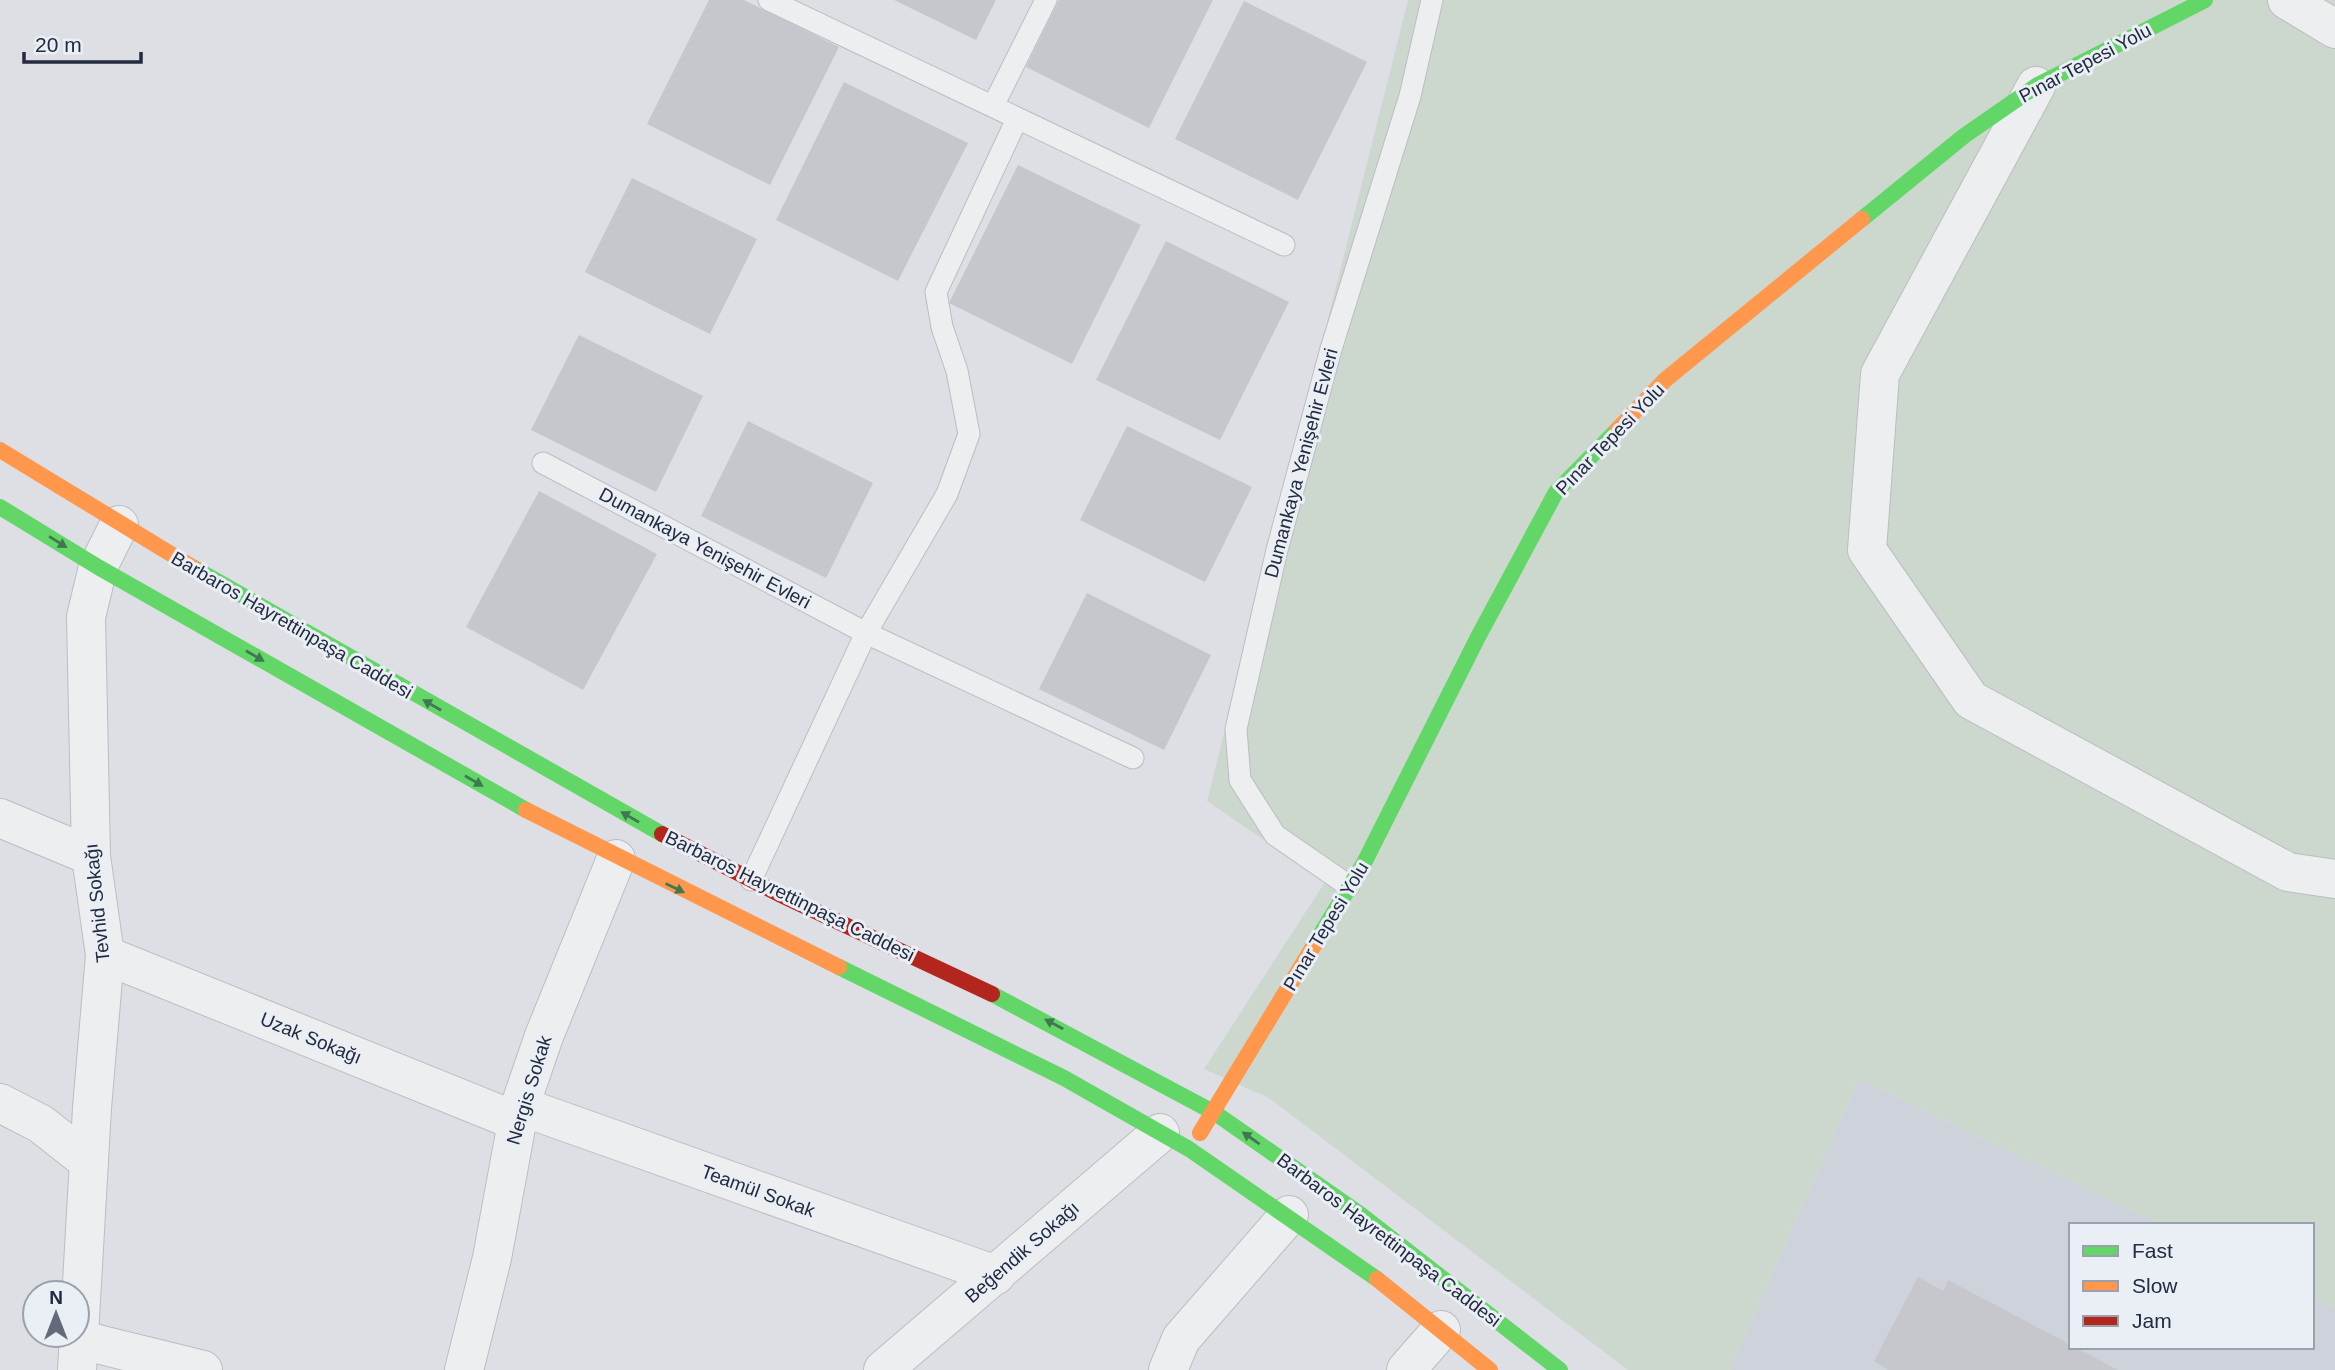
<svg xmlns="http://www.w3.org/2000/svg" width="2335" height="1370" viewBox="0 0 2335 1370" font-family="Helvetica,sans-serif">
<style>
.built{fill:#ced2db}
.green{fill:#ccd8cd}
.building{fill:#c5c7cc}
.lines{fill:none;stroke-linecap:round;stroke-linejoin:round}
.lane-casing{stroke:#bbbdc2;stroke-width:23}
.street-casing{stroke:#bbbdc2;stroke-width:40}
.lane{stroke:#edeef0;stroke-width:21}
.street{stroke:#edeef0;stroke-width:38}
.fast{stroke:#63d668;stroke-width:16}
.slow{stroke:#ff974d;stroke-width:16}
.jam{stroke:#b3261e;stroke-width:16}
.oneway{fill:#407851}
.labels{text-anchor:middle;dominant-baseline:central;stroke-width:6;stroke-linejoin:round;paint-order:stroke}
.street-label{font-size:19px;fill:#232b3e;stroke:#eaeef5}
</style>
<rect width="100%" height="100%" fill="#dddfe4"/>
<path class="built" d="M 1859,1079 L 2161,1225 L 2071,1225 L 2071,1347 L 2312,1347 L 2312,1298 L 2335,1309 L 2335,1370 L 1730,1370 Z"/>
<path class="green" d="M 1408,0 L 2335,0 L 2335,1309 L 2312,1298 L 2312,1225 L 2161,1225 L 1859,1079 L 1730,1370 L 1628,1370 L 1269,1098 L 1204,1069 L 1325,882 L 1207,801 Z"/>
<g class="building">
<path d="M 709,0 L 744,0 L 839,47 L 770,185 L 647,124 Z"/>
<path d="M 894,0 L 996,0 L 976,40 Z"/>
<path d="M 1059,0 L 1213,0 L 1149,128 L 1026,67 Z"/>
<path d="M 1244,1 L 1367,62 L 1298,200 L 1175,139 Z"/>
<path d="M 844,82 L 968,143 L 898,281 L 776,220 Z"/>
<path d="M 1018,165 L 1141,225 L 1072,364 L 949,303 Z"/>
<path d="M 632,178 L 757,239 L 710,334 L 585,272 Z"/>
<path d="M 1166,241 L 1289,302 L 1220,440 L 1096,380 Z"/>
<path d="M 579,335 L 703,396 L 656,492 L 531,430 Z"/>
<path d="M 748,421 L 873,483 L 826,578 L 701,516 Z"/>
<path d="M 1127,426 L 1252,487 L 1205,582 L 1080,520 Z"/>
<path d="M 539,491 L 657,554 L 583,690 L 466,627 Z"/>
<path d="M 1087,593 L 1211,655 L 1164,750 L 1039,689 Z"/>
<path d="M 1918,1277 L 1943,1291 L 1948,1280 L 2118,1370 L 1888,1370 L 1874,1361 Z"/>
</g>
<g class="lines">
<g class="lane-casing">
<g id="lane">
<path d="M 769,0 L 1284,245"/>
<path d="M 993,106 L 1046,0"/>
<path d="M 543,463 L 866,633 L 1133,758"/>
<path d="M 751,880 L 866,633 L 947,494 L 969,434 L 957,371 L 942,327 L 936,292 L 1017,119"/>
<path d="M 1349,886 L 1275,835 L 1240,780 L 1236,729 L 1277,550 L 1331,349 L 1410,96 L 1432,0"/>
</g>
</g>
<g class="street-casing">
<g id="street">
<path d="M 2287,0 L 2335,29"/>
<path d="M 2036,86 L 1880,374 L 1867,550 L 1971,700 L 2288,872 L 2335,879"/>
<path d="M 0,818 L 91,856"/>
<path d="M 105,955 L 516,1121"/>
<path d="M 0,1103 L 41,1124 L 89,1162"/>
<path d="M 520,1106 L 996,1275"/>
<path d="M 77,1339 L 203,1370"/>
<path d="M 77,1370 L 92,1108 L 105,955 L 91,856 L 86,617 L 98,567 L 119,525"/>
<path d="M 464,1370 L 492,1258 L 520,1106 L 544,1036 L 616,859"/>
<path d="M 883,1370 L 1160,1133"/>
<path d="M 1168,1370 L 1181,1339 L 1289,1215"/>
<path d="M 1406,1370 L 1441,1330"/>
</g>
</g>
<use href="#lane" class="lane"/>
<use href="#street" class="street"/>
<g class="fast">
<path d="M 1862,219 L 1964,136 L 2036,86 L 2205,0"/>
<path d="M 0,507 L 98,567 L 526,810"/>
<path d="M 194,568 L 662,834"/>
<path d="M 1316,942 L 1364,863 L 1478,637 L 1556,492 L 1617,430"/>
<path d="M 839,967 L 1064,1078 L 1189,1149 L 1377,1279"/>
<path d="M 992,994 L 1215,1113 L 1360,1214 L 1560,1370"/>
</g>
<g class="slow">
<path d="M 1617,430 L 1665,380 L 1862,219"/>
<path d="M 0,450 L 194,568"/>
<path d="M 526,810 L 839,967"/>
<path d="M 1200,1133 L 1316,942"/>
<path d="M 1377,1279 L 1490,1370"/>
</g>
<path class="jam" d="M 662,834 L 779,894 L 992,994"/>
</g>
<defs><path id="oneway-solid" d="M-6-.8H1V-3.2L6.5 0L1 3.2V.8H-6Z" transform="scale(1.75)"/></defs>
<g class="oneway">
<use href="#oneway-solid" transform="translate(58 542) rotate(32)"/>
<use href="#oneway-solid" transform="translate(255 656) rotate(30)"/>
<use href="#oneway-solid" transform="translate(432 705) rotate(-150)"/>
<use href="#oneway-solid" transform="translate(474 781) rotate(30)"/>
<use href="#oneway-solid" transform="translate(630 817) rotate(-150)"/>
<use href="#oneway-solid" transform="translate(675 888) rotate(26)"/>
<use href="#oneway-solid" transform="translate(1054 1024) rotate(-152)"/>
<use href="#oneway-solid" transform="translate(1251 1138) rotate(-145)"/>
</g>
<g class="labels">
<g class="street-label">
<text transform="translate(2085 63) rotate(-28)">Pınar Tepesi Yolu</text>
<text transform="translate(1610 439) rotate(-46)">Pınar Tepesi Yolu</text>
<text transform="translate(1301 463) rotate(-75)">Dumankaya Yenişehir Evleri</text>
<text transform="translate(705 548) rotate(28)">Dumankaya Yenişehir Evleri</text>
<text transform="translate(292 625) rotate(30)">Barbaros Hayrettinpaşa Caddesi</text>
<text transform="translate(790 896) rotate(26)">Barbaros Hayrettinpaşa Caddesi</text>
<text transform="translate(97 903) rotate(-96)">Tevhid Sokağı</text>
<text transform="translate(1326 926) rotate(-59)">Pınar Tepesi Yolu</text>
<text transform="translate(311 1038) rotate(22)">Uzak Sokağı</text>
<text transform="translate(529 1090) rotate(-73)">Nergis Sokak</text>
<text transform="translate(758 1191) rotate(20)">Teamül Sokak</text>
<text transform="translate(1389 1240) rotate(37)">Barbaros Hayrettinpaşa Caddesi</text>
<text transform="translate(1022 1252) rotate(-41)">Beğendik Sokağı</text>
</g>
</g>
<rect x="2069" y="1223" width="245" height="126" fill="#eaeef5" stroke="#9aa0ac" stroke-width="2"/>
<rect x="2083" y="1246" width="35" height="10" fill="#63d668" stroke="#9aa0ac" stroke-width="2"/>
<text x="2132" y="1258" font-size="21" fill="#232b3e">Fast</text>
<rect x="2083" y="1281" width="35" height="10" fill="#ff974d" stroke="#9aa0ac" stroke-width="2"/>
<text x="2132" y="1293" font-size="21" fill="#232b3e">Slow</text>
<rect x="2083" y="1316" width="35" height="10" fill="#b3261e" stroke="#9aa0ac" stroke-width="2"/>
<text x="2132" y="1328" font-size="21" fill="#232b3e">Jam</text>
<g transform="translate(56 1314)"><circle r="33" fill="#eaeef5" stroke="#9aa0ac" stroke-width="2"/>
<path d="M0-5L12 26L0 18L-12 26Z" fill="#646a78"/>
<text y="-10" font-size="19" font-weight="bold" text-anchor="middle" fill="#232b3e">N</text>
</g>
<path d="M24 52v10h117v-10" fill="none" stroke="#232b3e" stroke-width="3.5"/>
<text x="35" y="52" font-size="21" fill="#232b3e" stroke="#eaeef5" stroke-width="5" paint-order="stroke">20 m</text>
</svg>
